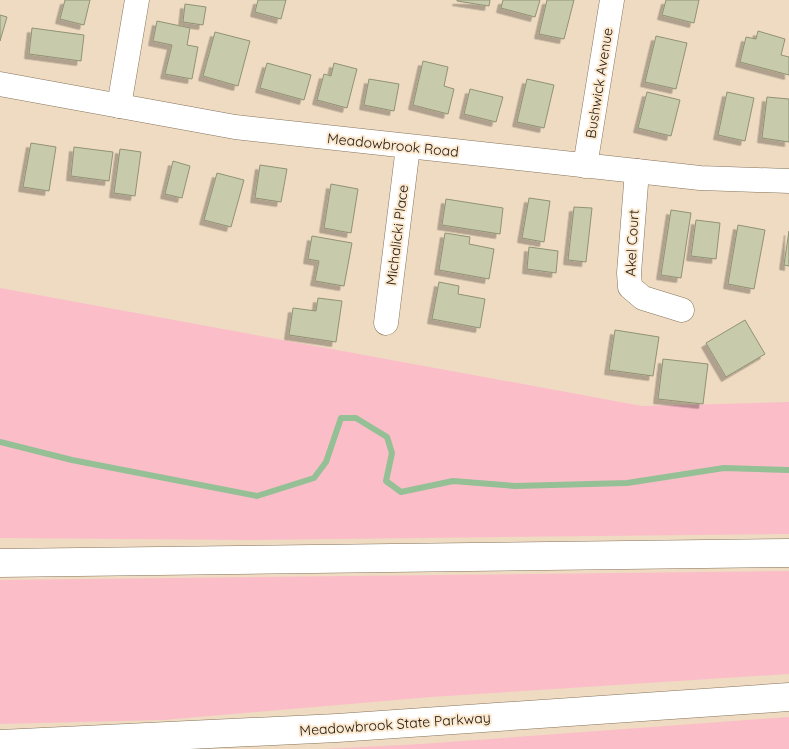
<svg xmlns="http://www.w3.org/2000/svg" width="789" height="749" viewBox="0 0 789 749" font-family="Quicksand,sans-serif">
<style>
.green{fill:#fbbec9}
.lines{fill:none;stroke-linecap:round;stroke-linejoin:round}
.stream{stroke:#95bf95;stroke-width:6}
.building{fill:#c8caac;stroke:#909275;filter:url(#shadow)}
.minor-casing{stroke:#85745c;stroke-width:25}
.highway-casing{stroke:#85745c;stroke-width:29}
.minor{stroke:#fff;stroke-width:24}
.highway{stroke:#fff;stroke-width:28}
.labels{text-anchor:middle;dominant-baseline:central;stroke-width:4;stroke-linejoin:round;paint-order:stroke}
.street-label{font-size:14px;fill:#1b140b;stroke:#fce8ce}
</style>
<defs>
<filter id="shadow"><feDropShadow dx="-4.5" dy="4.5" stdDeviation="0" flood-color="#0004"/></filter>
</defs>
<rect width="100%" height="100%" fill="#efdbc1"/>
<g class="green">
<path d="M 0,288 L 642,406 L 789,402 L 789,534 L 245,540 L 0,538 Z"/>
<path d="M 789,571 L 789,674 L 431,697 L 164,720 L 0,724 L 0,580 Z"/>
<path d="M 789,717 L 789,749 L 324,749 L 421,744 Z"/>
</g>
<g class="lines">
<path class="stream" d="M 0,442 L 72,460 L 257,496 L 314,478 L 326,462 L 341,418 L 356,418 L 387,437 L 392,453 L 386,481 L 401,492 L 453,481 L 515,486 L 627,483 L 724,468 L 789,470"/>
</g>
<g class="building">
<path d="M 65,0 L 90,0 L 84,25 L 60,19 Z"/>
<path d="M 258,0 L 286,0 L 281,19 L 255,12 Z"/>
<path d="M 457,0 L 490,0 L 489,6 L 457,1 Z"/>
<path d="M 503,0 L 540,0 L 535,17 L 501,8 Z"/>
<path d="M 547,0 L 574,0 L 564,39 L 539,34 Z"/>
<path d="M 666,0 L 699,0 L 694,23 L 662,15 Z"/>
<path d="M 185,4 L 206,7 L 203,25 L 183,22 Z"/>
<path d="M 0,15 L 7,17 L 0,41 Z"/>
<path d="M 157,21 L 190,28 L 187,45 L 198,47 L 192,79 L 165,74 L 172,45 L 153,41 Z"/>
<path d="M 32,28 L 84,35 L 81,61 L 29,54 Z"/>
<path d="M 758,31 L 785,39 L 781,55 L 789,57 L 789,75 L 740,62 L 746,37 L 756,39 Z"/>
<path d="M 215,32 L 250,41 L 238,86 L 203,76 Z"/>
<path d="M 656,36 L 687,43 L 676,89 L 645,82 Z"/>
<path d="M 423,61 L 448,67 L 444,86 L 454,89 L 448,114 L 413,105 Z"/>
<path d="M 267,63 L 311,75 L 304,100 L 260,88 Z"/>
<path d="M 334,63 L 357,69 L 347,108 L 317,100 L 324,74 L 331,76 Z"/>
<path d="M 369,79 L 399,84 L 394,111 L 364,105 Z"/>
<path d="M 527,79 L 554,85 L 544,128 L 517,122 Z"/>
<path d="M 470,89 L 503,97 L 496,122 L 464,114 Z"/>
<path d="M 647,92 L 680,100 L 671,136 L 638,128 Z"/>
<path d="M 727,92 L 754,98 L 745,141 L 718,135 Z"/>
<path d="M 767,97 L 789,99 L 789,142 L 762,138 Z"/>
<path d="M 31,143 L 56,147 L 49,191 L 23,187 Z"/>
<path d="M 74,147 L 113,152 L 109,181 L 71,176 Z"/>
<path d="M 120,149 L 141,152 L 135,196 L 114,193 Z"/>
<path d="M 173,161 L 190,166 L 182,198 L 165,194 Z"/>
<path d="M 260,165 L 287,169 L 281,202 L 255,198 Z"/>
<path d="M 217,173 L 244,180 L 231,227 L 204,220 Z"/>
<path d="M 331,184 L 358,189 L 351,233 L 324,228 Z"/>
<path d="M 529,198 L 550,201 L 544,242 L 522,238 Z"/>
<path d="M 446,199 L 503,208 L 500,234 L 442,225 Z"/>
<path d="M 574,207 L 592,208 L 586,262 L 568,260 Z"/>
<path d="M 671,210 L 691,213 L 681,278 L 661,275 Z"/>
<path d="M 696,220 L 720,223 L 716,259 L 691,256 Z"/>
<path d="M 738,225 L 765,230 L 754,289 L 728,284 Z"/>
<path d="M 789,231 L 789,266 L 784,265 Z"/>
<path d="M 445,233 L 470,237 L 469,244 L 494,249 L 489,279 L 439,270 Z"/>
<path d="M 312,236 L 352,243 L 344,286 L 315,281 L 319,261 L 308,259 Z"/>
<path d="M 529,247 L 558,251 L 556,273 L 527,269 Z"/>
<path d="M 439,282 L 459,286 L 458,294 L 485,299 L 480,328 L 432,319 Z"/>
<path d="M 318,298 L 342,301 L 336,342 L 289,335 L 293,308 L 316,311 Z"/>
<path d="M 745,320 L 765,354 L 726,377 L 706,343 Z"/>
<path d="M 615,330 L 659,337 L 653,376 L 609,370 Z"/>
<path d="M 663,359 L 708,364 L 703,404 L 658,399 Z"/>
</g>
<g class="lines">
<g class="minor-casing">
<g id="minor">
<path d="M 0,84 L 235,127 L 700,178 L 789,181"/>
<path d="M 119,106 L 137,0"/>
<path d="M 585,166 L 612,0"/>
<path d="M 637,171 L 629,273 L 630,287 L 643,298 L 682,310"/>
<path d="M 386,323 L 408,147"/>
</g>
</g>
<g class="highway-casing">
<g id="highway">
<path d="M 0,563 L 789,553"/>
<path d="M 0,744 L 337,728 L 789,697"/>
</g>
</g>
<use href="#minor" class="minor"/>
<use href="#highway" class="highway"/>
</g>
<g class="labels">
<g class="street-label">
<text transform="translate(599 83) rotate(-81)">Bushwick Avenue</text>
<text transform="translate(393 145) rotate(6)">Meadowbrook Road</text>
<text transform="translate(397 235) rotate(-83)">Michalicki Place</text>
<text transform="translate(632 243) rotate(-87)">Akel Court</text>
<text transform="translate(395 724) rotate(-4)">Meadowbrook State Parkway</text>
</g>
</g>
</svg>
